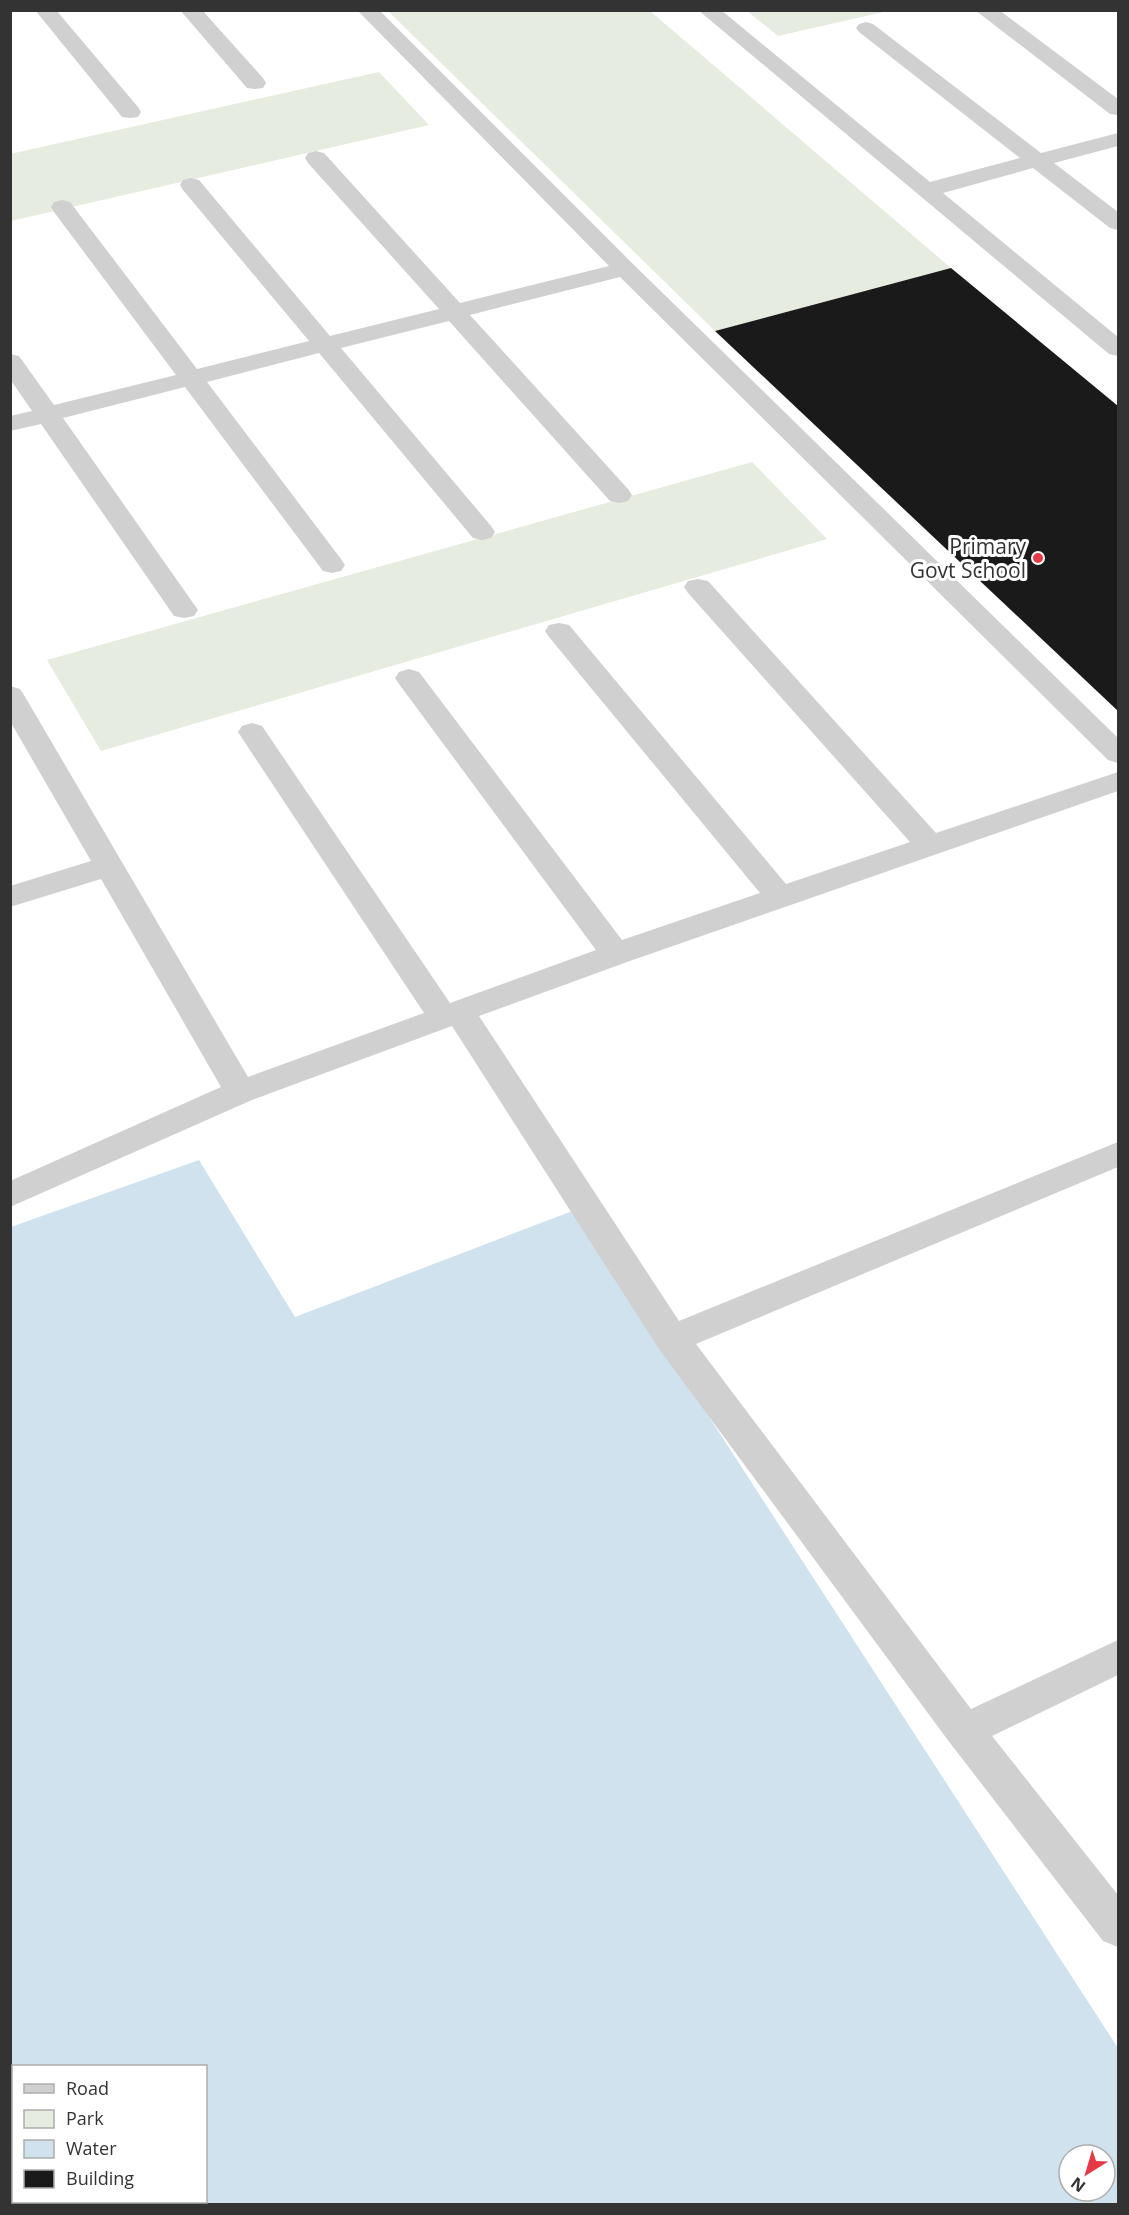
<svg xmlns="http://www.w3.org/2000/svg" width="1129" height="2215" viewBox="0 0 1129 2215" font-family="'Open Sans',sans-serif">
<style>
.green{fill:#e6ecdf}
.water{fill:#cfe2ee;fill-rule:evenodd}
.building{fill:#1a1a1a}
.lines{fill:none;stroke-linecap:round;stroke-linejoin:round}
.street{fill:#d0d0d0;fill-rule:evenodd}
.poi-dot{fill:#e63946;stroke:#fff;stroke-width:2}
.labels{text-anchor:middle;dominant-baseline:central;stroke-width:6;stroke-linejoin:round;paint-order:stroke}
.poi-label{font-size:21px;fill:#333;stroke:#fff;text-anchor:end}
</style>
<rect width="100%" height="100%" fill="#fff"/>
<g class="green">
<path d="M 388,11 L 650,11 L 951,268 L 715,331 Z"/>
<path d="M 747,11 L 888,11 L 778,36 Z"/>
<path d="M 379,72 L 429,125 L 11,221 L 10,154 Z"/>
<path d="M 752,462 L 827,539 L 101,751 L 47,660 Z"/>
</g>
<path class="water" d="M 199,1160 L 295,1317 L 575,1210 L 1118,2048 L 1118,2204 L 11,2204 L 11,1227 ZM 14,2066 L 206,2066 L 206,2202 L 14,2202 ZM 1069,2155 L 1105,2155 L 1105,2191 L 1069,2191 Z"/>
<path class="building" d="M 951,268 L 1118,406 L 1118,711 L 715,331 Z"/>
<g class="lines">
<g class="street">
<path d="M 35,10 L 56,10 L 138,107 L 141,112 L 138,117 L 130,118 L 122,117 Z"/>
<path d="M 180,10 L 202,10 L 263,78 L 266,83 L 263,88 L 255,89 L 247,88 Z"/>
<path d="M 357,10 L 379,10 L 633,264 L 1118,738 L 1118,763 L 1108,760 L 620,277 L 470,315 L 628,489 L 632,495 L 628,501 L 619,503 L 610,501 L 449,321 L 341,348 L 491,526 L 495,532 L 491,538 L 482,540 L 473,538 L 319,353 L 207,382 L 341,559 L 345,565 L 341,571 L 332,573 L 323,571 L 185,387 L 63,418 L 198,610 L 194,616 L 184,618 L 174,616 L 41,424 L 10,431 L 10,416 L 32,411 L 10,379 L 10,354 L 19,356 L 54,405 L 176,375 L 54,212 L 51,207 L 54,202 L 62,200 L 70,202 L 197,369 L 309,341 L 183,190 L 180,185 L 183,180 L 191,178 L 199,180 L 330,336 L 439,309 L 308,163 L 305,158 L 308,153 L 316,151 L 324,153 L 460,303 L 609,266 Z"/>
<path d="M 698,10 L 721,10 L 930,182 L 1020,158 L 859,32 L 856,28 L 859,24 L 866,22 L 873,24 L 1041,153 L 1118,133 L 1118,146 L 1054,163 L 1118,212 L 1118,230 L 1110,228 L 1033,168 L 943,193 L 1118,337 L 1118,356 L 1109,354 Z"/>
<path d="M 975,10 L 999,10 L 1118,99 L 1118,115 L 1110,114 Z"/>
<path d="M 698,579 L 708,581 L 936,833 L 1118,772 L 1118,791 L 627,962 L 479,1016 L 679,1321 L 1118,1142 L 1118,1167 L 696,1344 L 971,1709 L 1118,1640 L 1118,1675 L 992,1736 L 1118,1895 L 1118,1947 L 1103,1941 L 950,1743 L 659,1349 L 452,1026 L 252,1100 L 10,1207 L 10,1181 L 221,1087 L 101,879 L 10,907 L 10,886 L 91,861 L 10,721 L 10,686 L 20,689 L 24,695 L 248,1077 L 424,1013 L 238,732 L 242,726 L 252,723 L 262,726 L 450,1003 L 596,950 L 399,684 L 395,678 L 399,672 L 409,669 L 419,672 L 622,940 L 760,893 L 549,637 L 545,631 L 549,625 L 559,623 L 569,625 L 786,884 L 910,842 L 688,593 L 684,587 L 688,581 Z"/>
</g>
</g>
<circle class="poi-dot" cx="1038" cy="558" r="6"/>
<g class="labels">
<g class="poi-label">
<text x="1026" y="546">Primary<tspan x="1026" dy="24">Govt School</tspan></text>
</g>
</g>
<rect width="1129" height="2215" fill="none" stroke="#333333" stroke-width="24"/>
<rect x="12" y="2065" width="195" height="138" fill="#ffffff" stroke="#adadad" stroke-width="1.5"/>
<rect x="24" y="2084" width="30" height="9" fill="#d0d0d0" stroke="#adadad" stroke-width="1.5"/>
<text x="66" y="2095" font-size="18" fill="#333333">Road</text>
<rect x="24" y="2110" width="30" height="18" fill="#e6ecdf" stroke="#adadad" stroke-width="1.5"/>
<text x="66" y="2125" font-size="18" fill="#333333">Park</text>
<rect x="24" y="2140" width="30" height="18" fill="#cfe2ee" stroke="#adadad" stroke-width="1.5"/>
<text x="66" y="2155" font-size="18" fill="#333333">Water</text>
<rect x="24" y="2170" width="30" height="18" fill="#1a1a1a" stroke="#adadad" stroke-width="1.5"/>
<text x="66" y="2185" font-size="18" fill="#333333">Building</text>
<g transform="translate(1087 2173) rotate(217)"><circle r="28" fill="#ffffff" stroke="#adadad" stroke-width="1.5"/>
<path d="M0-4.5L10 22L0 15L-10 22Z" fill="#e63946"/>
<text y="-9" font-size="16" font-weight="bold" text-anchor="middle" fill="#333333">N</text>
</g>
</svg>
